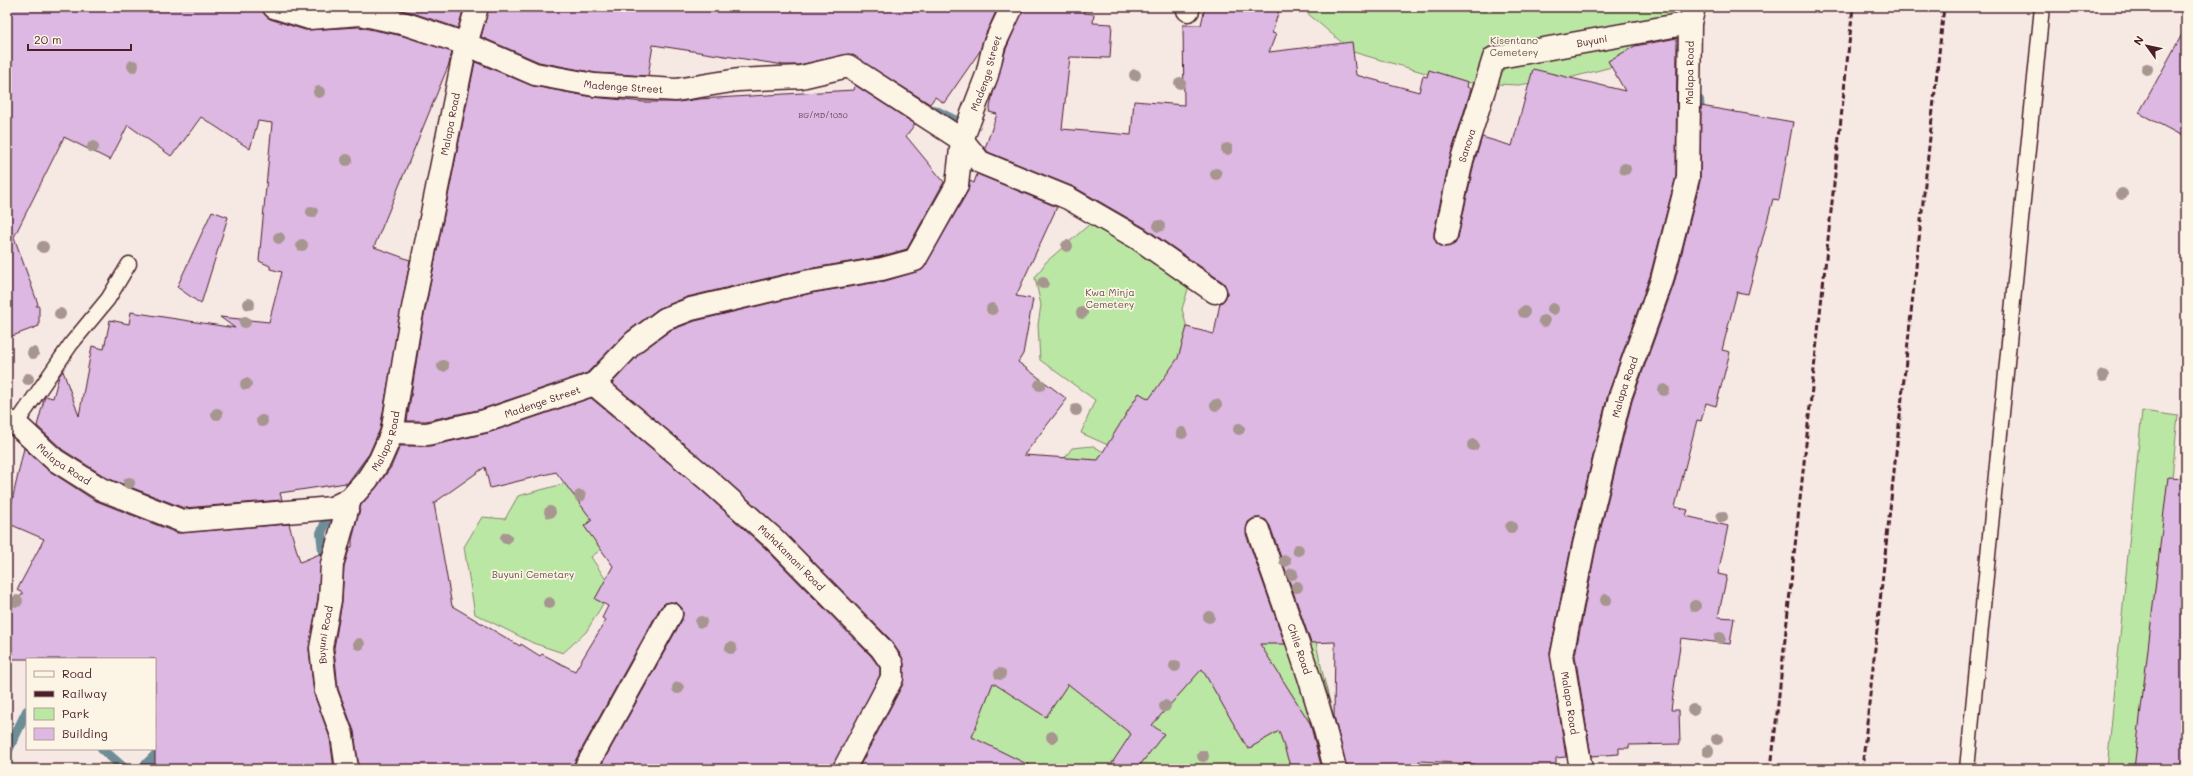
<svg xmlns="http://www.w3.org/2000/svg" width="2193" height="776" viewBox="0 0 2193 776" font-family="Mali,sans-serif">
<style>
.green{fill:#bbe7a5;stroke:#828368}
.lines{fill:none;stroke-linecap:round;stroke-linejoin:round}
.stream{stroke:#6d8d97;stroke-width:10}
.building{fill:#dcb8e2;stroke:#4a1f2b;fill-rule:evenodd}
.service-casing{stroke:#4a1f2b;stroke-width:17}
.minor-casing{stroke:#4a1f2b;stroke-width:25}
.service{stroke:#fcf5e5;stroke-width:14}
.minor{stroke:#fcf5e5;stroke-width:22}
.rail{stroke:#4a1f2b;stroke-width:3;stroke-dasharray:6 3;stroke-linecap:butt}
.tree{fill:#a7958f}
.labels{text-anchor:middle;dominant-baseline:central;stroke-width:3.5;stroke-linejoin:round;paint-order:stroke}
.number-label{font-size:8px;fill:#6e4559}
.park-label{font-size:10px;fill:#66514a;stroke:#fcf5e5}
.street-label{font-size:10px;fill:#4a1f2b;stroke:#fcf5e5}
</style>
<rect width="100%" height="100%" fill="#f6e9e4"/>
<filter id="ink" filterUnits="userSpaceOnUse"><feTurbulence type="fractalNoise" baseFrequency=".025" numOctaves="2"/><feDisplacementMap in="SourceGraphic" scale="8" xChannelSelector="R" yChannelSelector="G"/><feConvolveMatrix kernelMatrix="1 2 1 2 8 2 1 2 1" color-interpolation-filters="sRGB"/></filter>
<g filter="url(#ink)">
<g class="green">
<path d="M 1300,7 L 1702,7 L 1692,46 L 1573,77 L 1518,85 L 1457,82 L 1353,52 Z"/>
<path d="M 1112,219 L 1189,286 L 1182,309 L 1192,347 L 1119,450 L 1081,433 L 1095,400 L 1040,360 L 1038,325 L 1041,305 L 1035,278 L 1046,262 L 1091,223 Z"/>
<path d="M 2142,411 L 2178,416 L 2144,769 L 2107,769 Z"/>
<path d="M 1093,446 L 1109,455 L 1243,556 L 1272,553 L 1302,580 L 1324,679 L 1341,744 L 1342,769 L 871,769 L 892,713 L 908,643 L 1047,482 L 1072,448 Z"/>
<path d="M 605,473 L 607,545 L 591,557 L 612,589 L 586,632 L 563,653 L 533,643 L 475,614 L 464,547 L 482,517 L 505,519 L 518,496 Z"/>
</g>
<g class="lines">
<g class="stream">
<path d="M 1001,56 L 1005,45 L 1014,37 L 1024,7"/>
<path d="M 934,110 L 958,122 L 961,133"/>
<path d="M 1698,145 L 1701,124 L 1699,100"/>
<path d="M 882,261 L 921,237"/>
<path d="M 521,419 L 558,410"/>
<path d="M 673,464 L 706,495"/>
<path d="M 351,486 L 357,476 L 364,453"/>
<path d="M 736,522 L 819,600"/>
<path d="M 325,568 L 321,533 L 332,508"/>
<path d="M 102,749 L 125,769"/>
<path d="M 7,752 L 27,711"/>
<path d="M 141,769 L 165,746"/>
</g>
</g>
<g class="building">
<path d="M 7,7 L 262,7 L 265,15 L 270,19 L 305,30 L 359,27 L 403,36 L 452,52 L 449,64 L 374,247 L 410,260 L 380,429 L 369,454 L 346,485 L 346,483 L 280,493 L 282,500 L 184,508 L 107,478 L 63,450 L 37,426 L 45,396 L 53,398 L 59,376 L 63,371 L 79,416 L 92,346 L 104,349 L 110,320 L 129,324 L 131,312 L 235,328 L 220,317 L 269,322 L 282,272 L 270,269 L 270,266 L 259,261 L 272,123 L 258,121 L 250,149 L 201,117 L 177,150 L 176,150 L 171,156 L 128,125 L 110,160 L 64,137 L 14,237 L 38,304 L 36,306 L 39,306 L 39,326 L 7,338 Z"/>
<path d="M 387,7 L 464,7 L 458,28 L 410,12 Z"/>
<path d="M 489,7 L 998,7 L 983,40 L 980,51 L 944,103 L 935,97 L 930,104 L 850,54 L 799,65 L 784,65 L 653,45 L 648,76 L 596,73 L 539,62 L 481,37 Z"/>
<path d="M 1024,7 L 1085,7 L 1084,13 L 1094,14 L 1093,23 L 1112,24 L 1110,58 L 1070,57 L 1062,129 L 1131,135 L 1134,101 L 1184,105 L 1183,25 L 1201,25 L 1205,7 L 1280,7 L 1272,33 L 1276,34 L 1269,52 L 1352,42 L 1356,75 L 1419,92 L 1423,76 L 1427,77 L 1429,70 L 1468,82 L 1467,87 L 1471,89 L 1450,157 L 1434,232 L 1434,238 L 1437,244 L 1444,247 L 1455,244 L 1458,238 L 1474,163 L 1482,137 L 1512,146 L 1533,69 L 1625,91 L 1608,61 L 1635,46 L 1677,38 L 1676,176 L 1650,276 L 1608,394 L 1572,542 L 1550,653 L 1566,757 L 1556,758 L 1556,769 L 1475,769 L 1475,764 L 1419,761 L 1419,769 L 1347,769 L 1334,716 L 1335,642 L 1311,643 L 1270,526 L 1266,520 L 1260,518 L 1254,518 L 1248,522 L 1246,534 L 1285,644 L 1260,644 L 1310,723 L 1322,769 L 1291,769 L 1279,731 L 1248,749 L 1202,669 L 1152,725 L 1164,734 L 1137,769 L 1108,769 L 1131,734 L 1068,684 L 1046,717 L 993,683 L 972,737 L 1037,769 L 858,769 L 903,684 L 904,664 L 902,657 L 890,639 L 782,530 L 715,470 L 612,383 L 642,351 L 671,330 L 695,321 L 812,293 L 885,281 L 922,270 L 968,191 L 970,181 L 974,183 L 977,174 L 1057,207 L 1016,296 L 1033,299 L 1023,354 L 1018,362 L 1067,399 L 1024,455 L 1098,460 L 1139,393 L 1149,399 L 1178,358 L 1187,327 L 1214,334 L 1220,303 L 1225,299 L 1227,293 L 1224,283 L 1145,228 L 1074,187 L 988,152 L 985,148 L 997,114 L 989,112 L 993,93 L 1006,49 Z"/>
<path d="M 2186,27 L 2186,138 L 2139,113 Z"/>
<path d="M 475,62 L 533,86 L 592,97 L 644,102 L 678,102 L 699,99 L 854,90 L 855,85 L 915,124 L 906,136 L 944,182 L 907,249 L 879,257 L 807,269 L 687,297 L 658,309 L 627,332 L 587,373 L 482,409 L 426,421 L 407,421 L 422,325 Z"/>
<path d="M 1701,106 L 1793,122 L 1779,200 L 1773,199 L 1748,294 L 1737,292 L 1722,350 L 1730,352 L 1716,406 L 1706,403 L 1701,421 L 1697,420 L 1675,507 L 1688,510 L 1686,516 L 1728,526 L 1718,574 L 1727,576 L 1718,617 L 1734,618 L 1730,644 L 1681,638 L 1671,710 L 1679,710 L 1680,744 L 1629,745 L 1629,748 L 1619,748 L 1619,754 L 1591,756 L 1575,655 L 1596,548 L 1632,401 L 1674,284 L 1700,181 Z"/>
<path d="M 212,211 L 228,217 L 201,304 L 177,287 Z"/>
<path d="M 591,398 L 699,488 L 765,548 L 871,656 L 880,668 L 880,675 L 832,769 L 599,769 L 682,620 L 683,614 L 682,608 L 677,603 L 671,602 L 665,603 L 660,608 L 574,763 L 573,769 L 359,769 L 354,731 L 338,689 L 334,648 L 342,602 L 344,566 L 350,547 L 352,547 L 352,540 L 361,505 L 377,487 L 391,467 L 400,446 L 430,446 L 488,433 ZM 485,467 L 490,488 L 556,472 L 592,520 L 584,526 L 613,566 L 595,599 L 608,606 L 602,618 L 606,620 L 575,671 L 542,654 L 540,656 L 521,644 L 520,646 L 452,606 L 434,503 Z"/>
<path d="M 24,448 L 48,470 L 94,500 L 177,533 L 289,524 L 300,562 L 322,553 L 318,598 L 309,649 L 314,694 L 330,738 L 334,769 L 155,769 L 155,659 L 7,659 L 7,614 L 23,593 L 17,590 L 44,539 L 7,523 Z"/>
<path d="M 2168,477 L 2186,478 L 2186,769 L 2134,769 Z"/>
</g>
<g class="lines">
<g class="service-casing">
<g id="service">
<path d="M 16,424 L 71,344 L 108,299 L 129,264"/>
<path d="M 1967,769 L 2042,7"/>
</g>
</g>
<g class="minor-casing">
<g id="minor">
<path id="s1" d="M 274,7 L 309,18 L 360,14 L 406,24 L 466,44 L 535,74 L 594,85 L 676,90 L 738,80 L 801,77 L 848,66 L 962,140 L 980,162 L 1068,198 L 1139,239 L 1215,292"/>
<path d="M 1188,7 L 1188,10"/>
<path id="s2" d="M 1446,235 L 1462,160 L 1494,58 L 1690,23"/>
<path id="s3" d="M 594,384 L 707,479 L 774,539 L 881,648 L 892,664 L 892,678 L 844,769"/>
<path id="s4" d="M 7,421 L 16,424 L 55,460 L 101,489 L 182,521 L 332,508 L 350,499 L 367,480 L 380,460 L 392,433 L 410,323 L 466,44 L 477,7"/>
<path id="s5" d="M 392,433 L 427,434 L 485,421 L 594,384 L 634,342 L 665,319 L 691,309 L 810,281 L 882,269 L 915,260 L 957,185 L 962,140 L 987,75 L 994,45 L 1012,7"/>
<path id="s6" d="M 1258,530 C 1285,609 1316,687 1335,769"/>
<path id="s7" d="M 347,769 L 342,735 L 326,692 L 321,648 L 330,600 L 332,564 L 350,499"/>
<path d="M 585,769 L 671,614"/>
<path id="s8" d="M 1581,769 L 1562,655 L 1584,545 L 1620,397 L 1662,280 L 1688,178 L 1690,23 L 1694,7"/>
</g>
</g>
<use href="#service" class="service"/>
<use href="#minor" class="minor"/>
<g class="rail">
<path d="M 1771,769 L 1853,7"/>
<path d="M 1862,769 L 1944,7"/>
</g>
</g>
<g class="tree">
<circle cx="133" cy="66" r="6"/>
<circle cx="2147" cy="69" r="6"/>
<circle cx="1135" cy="75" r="6"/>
<circle cx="1180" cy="83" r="6"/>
<circle cx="319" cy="92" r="6"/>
<circle cx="93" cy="147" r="6"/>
<circle cx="1227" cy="149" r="6"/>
<circle cx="347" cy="160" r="6"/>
<circle cx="1625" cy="169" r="6"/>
<circle cx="1216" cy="174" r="6"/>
<circle cx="2122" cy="194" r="6"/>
<circle cx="312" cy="212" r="6"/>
<circle cx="1159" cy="226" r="6"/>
<circle cx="279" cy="238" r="6"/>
<circle cx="302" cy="245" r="6"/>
<circle cx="1067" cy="246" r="6"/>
<circle cx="43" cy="247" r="6"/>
<circle cx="1043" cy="283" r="6"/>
<circle cx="249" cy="304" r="6"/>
<circle cx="992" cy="309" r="6"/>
<circle cx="1553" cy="309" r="6"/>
<circle cx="1524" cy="312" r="6"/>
<circle cx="1082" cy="313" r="6"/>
<circle cx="60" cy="314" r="6"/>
<circle cx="1544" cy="321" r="6"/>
<circle cx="245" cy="322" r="6"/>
<circle cx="33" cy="353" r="6"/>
<circle cx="443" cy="366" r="6"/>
<circle cx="2103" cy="376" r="6"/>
<circle cx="28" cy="379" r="6"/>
<circle cx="246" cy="384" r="6"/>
<circle cx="1040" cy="385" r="6"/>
<circle cx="1664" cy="390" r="6"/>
<circle cx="1216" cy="405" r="6"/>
<circle cx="1076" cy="410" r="6"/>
<circle cx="217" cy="414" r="6"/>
<circle cx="262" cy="421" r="6"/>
<circle cx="1239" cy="429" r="6"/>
<circle cx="1182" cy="433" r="6"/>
<circle cx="1473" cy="445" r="6"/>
<circle cx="129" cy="483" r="6"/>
<circle cx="580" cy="496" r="6"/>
<circle cx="550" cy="512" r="6"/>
<circle cx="1722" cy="517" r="6"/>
<circle cx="1511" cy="527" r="6"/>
<circle cx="506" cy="538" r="6"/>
<circle cx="1298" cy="550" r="6"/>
<circle cx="1285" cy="561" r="6"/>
<circle cx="1292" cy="574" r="6"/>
<circle cx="1297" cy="587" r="6"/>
<circle cx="1606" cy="600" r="6"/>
<circle cx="17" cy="601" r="6"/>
<circle cx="549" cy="603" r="6"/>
<circle cx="1695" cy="606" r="6"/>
<circle cx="1209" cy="617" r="6"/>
<circle cx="701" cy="622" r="6"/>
<circle cx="1720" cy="638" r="6"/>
<circle cx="359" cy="644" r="6"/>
<circle cx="731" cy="648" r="6"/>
<circle cx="1175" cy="666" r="6"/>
<circle cx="1000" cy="674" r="6"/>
<circle cx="678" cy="688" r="6"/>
<circle cx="1165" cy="706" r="6"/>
<circle cx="1693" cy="710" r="6"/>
<circle cx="1052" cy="737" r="6"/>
<circle cx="1717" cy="739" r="6"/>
<circle cx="1708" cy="751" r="6"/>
<circle cx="1203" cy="756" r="6"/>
</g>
</g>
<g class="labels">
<g class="number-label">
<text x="823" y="115">BG/MD/1050</text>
</g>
<g class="park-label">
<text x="1514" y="40">Kisentano<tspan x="1514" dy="12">Cemetery</tspan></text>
<text x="1110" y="292">Kwa Minja<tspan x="1110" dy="12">Cemetery</tspan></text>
<text x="533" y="574">Buyuni Cemetary</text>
</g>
<g class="street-label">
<text stroke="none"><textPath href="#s2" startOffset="283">Buyuni</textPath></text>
<text stroke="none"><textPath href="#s5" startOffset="766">Madenge Street</textPath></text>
<text stroke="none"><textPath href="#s8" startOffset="715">Malapa Road</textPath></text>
<text stroke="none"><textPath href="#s1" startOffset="363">Madenge Street</textPath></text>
<text stroke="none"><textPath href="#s4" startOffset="768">Malapa Road</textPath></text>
<text stroke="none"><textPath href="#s2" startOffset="92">Sanova</textPath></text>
<text stroke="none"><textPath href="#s8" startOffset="391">Malapa Road</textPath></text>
<text stroke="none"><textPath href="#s5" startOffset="155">Madenge Street</textPath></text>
<text stroke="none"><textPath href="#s4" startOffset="444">Malapa Road</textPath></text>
<text stroke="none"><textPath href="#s4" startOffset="72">Malapa Road</textPath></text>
<text stroke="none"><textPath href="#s3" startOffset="263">Mahakamani Road</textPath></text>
<text stroke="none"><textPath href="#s7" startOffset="138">Buyuni Road</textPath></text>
<text stroke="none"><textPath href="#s6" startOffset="126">Chile Road</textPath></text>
<text transform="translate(1570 703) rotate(81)">Malapa Road</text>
</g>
</g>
<rect width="2193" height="776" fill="none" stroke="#fcf5e5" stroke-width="24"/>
<rect x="12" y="12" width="2169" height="752" fill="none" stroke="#4a1f2b" stroke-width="1.5" filter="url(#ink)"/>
<rect x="26" y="658" width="130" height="92" fill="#fcf5e5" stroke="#b59f9b"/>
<rect x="34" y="671" width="20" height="6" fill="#fcf5e5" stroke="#b59f9b"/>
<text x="62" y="678" font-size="12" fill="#4a1f2b">Road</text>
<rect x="34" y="691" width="20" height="6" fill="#4a1f2b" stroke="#b59f9b"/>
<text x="62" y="698" font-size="12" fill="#4a1f2b">Railway</text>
<rect x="34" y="708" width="20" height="12" fill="#bbe7a5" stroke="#b59f9b"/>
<text x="62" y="718" font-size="12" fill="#4a1f2b">Park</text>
<rect x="34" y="728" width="20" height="12" fill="#dcb8e2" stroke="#b59f9b"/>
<text x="62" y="738" font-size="12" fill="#4a1f2b">Building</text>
<g transform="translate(2147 46) rotate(303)" stroke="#fcf5e5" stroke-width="3" paint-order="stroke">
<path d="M0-3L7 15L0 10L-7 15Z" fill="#4a1f2b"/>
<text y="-6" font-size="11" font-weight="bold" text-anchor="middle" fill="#4a1f2b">N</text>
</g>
<path d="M28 44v6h103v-6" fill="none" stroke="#4a1f2b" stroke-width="2"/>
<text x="34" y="44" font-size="12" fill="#4a1f2b" stroke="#fcf5e5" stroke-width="3" paint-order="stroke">20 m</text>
</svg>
